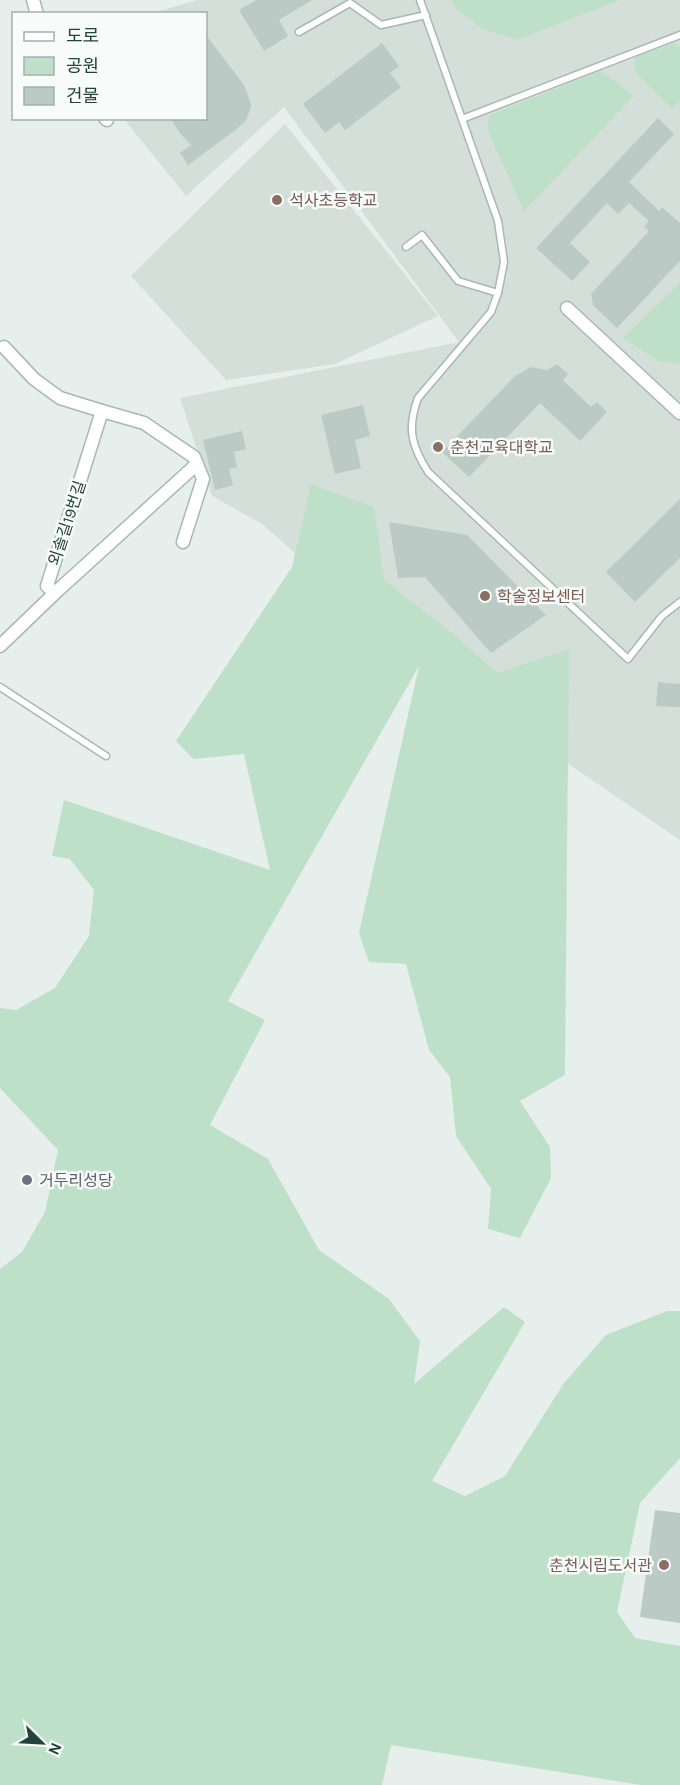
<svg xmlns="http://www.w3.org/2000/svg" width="680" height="1785" viewBox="0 0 680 1785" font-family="Karla,'Noto Sans KR',sans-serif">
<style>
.built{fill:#d4dfda}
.green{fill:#bfe0c8}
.building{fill:#bbcac4}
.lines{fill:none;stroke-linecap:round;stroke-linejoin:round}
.lane-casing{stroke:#a8b8b2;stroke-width:9}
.street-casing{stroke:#a8b8b2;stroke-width:15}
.lane{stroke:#fff;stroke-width:6}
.street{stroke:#fff;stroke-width:12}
.education-dot{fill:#8d6e63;stroke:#f7fbf9;stroke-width:2}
.worship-dot{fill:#6b7280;stroke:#f7fbf9;stroke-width:2}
.labels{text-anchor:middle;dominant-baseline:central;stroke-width:5;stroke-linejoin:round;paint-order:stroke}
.education-label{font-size:16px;fill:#785e54;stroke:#f7fbf9;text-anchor:start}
.street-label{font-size:16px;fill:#24423a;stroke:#f7fbf9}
.worship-label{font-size:16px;fill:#5b616d;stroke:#f7fbf9;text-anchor:start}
</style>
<rect width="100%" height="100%" fill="#e6efeb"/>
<g class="built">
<path d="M 197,0 L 680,0 L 680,840 L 420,663 L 262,524 L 212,496 L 180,398 L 459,342 L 284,107 L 186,196 L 124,119 L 206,118 L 206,14 L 152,13 Z"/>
<path d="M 285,124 L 438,316 L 335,364 L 226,380 L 131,276 Z"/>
</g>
<g class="green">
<path d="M 451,0 L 620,0 L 517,40 L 483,29 L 457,10 Z"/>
<path d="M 675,43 L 680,47 L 680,101 L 672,109 L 634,71 L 636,57 Z"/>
<path d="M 601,71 L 634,96 L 524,211 L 487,129 L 490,115 Z"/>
<path d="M 680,283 L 680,364 L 658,361 L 623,338 Z"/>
<path d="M 311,484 L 374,507 L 384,580 L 452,633 L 497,673 L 569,649 L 565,1075 L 520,1101 L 550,1147 L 551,1178 L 520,1238 L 488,1229 L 491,1189 L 456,1136 L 450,1077 L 429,1050 L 406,964 L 369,962 L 359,933 L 419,666 L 228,1001 L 265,1020 L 210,1125 L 268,1159 L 319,1250 L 389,1299 L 420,1341 L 414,1384 L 504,1307 L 525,1322 L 432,1481 L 465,1496 L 505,1476 L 564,1383 L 606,1335 L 667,1311 L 680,1311 L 680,1458 L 640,1503 L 617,1612 L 635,1638 L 680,1646 L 680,1785 L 641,1785 L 391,1745 L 382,1785 L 0,1785 L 0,1269 L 22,1252 L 45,1212 L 58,1150 L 0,1088 L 0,1008 L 16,1010 L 55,988 L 89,936 L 94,890 L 70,859 L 52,856 L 64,800 L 270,870 L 244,754 L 193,759 L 176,741 L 292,567 Z"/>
</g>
<g class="building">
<path d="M 256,0 L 312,0 L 279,20 L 288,36 L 264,51 L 239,10 Z"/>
<path d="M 206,35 L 244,85 L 250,101 L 251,107 L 246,120 L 238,128 L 188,165 L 180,153 L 191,145 L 180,133 L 170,118 L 206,118 Z"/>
<path d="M 382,43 L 399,66 L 390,73 L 401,87 L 345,130 L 339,122 L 325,133 L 303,104 Z"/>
<path d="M 658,118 L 674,134 L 629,182 L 659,211 L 662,207 L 680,223 L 680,261 L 617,328 L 593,305 L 591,294 L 649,231 L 644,227 L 649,221 L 629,203 L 618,214 L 607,203 L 570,243 L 590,262 L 572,281 L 536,248 Z"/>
<path d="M 557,364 L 568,374 L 563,380 L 591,407 L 597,402 L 607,412 L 580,441 L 540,403 L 469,477 L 442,452 L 515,376 L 531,367 L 547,370 Z"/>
<path d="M 363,405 L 370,436 L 355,440 L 361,468 L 335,474 L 321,415 Z"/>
<path d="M 242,431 L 246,449 L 234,452 L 237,467 L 229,469 L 233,485 L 215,490 L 203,440 Z"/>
<path d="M 680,499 L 680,558 L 635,602 L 606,572 Z"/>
<path d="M 389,522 L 467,535 L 546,615 L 491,653 L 425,577 L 398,578 Z"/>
<path d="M 658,682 L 680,684 L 680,707 L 656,706 Z"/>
<path d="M 655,1510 L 680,1513 L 680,1623 L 640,1617 Z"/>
</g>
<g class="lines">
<g class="lane-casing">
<g id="lane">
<path d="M 420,0 L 498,221 L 504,262 L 498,293 L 491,312 L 418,398 C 407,428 411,445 428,472 L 628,659 L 662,616 L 680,602"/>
<path d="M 299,32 L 350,3 L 381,25 L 426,15"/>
<path d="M 462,119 L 680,35"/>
<path d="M 406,247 L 422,235 L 458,281 L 498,293"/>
<path d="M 0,687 L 106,756"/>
</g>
</g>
<g class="street-casing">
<g id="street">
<path d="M 33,0 L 37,14"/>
<path d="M 105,118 L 107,120"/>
<path d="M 567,308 L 680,413"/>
<path d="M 102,411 L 144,423 L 194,457 L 203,479 L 183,542"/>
<path d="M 55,593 L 197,464"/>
<path d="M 0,646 L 55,593 L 47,586 L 102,411 L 60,398 L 34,379 L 4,347"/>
</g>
</g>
<use href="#lane" class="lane"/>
<use href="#street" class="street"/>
</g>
<g class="education-dot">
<circle cx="277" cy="200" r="6"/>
<circle cx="438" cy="447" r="6"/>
<circle cx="485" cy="596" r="6"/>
<circle cx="664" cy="1565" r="6"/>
</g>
<circle class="worship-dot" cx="27" cy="1180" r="6"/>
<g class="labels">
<g class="education-label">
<text x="289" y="200">석사초등학교</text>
<text x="450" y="447">춘천교육대학교</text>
<text x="497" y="596">학술정보센터</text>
<text x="652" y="1565" text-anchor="end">춘천시립도서관</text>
</g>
<g class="street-label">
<text transform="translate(67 523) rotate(-72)">외솔길19번길</text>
</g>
<g class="worship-label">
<text x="39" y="1180">거두리성당</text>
</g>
</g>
<rect x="12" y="12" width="195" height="108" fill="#f7fbf9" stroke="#a3b1ad" stroke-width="1.5"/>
<rect x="24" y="32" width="30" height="9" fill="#ffffff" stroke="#a3b1ad" stroke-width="1.5"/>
<text x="66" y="42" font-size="18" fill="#24423a">도로</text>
<rect x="24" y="57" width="30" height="18" fill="#bfe0c8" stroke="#a3b1ad" stroke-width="1.5"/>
<text x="66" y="72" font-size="18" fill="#24423a">공원</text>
<rect x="24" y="87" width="30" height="18" fill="#bbcac4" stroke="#a3b1ad" stroke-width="1.5"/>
<text x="66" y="102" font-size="18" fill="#24423a">건물</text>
<g transform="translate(42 1743) rotate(114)" stroke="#f7fbf9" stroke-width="4.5" paint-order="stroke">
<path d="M0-4.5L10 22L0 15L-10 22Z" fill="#24423a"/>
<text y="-9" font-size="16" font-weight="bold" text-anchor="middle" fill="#24423a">N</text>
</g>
</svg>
